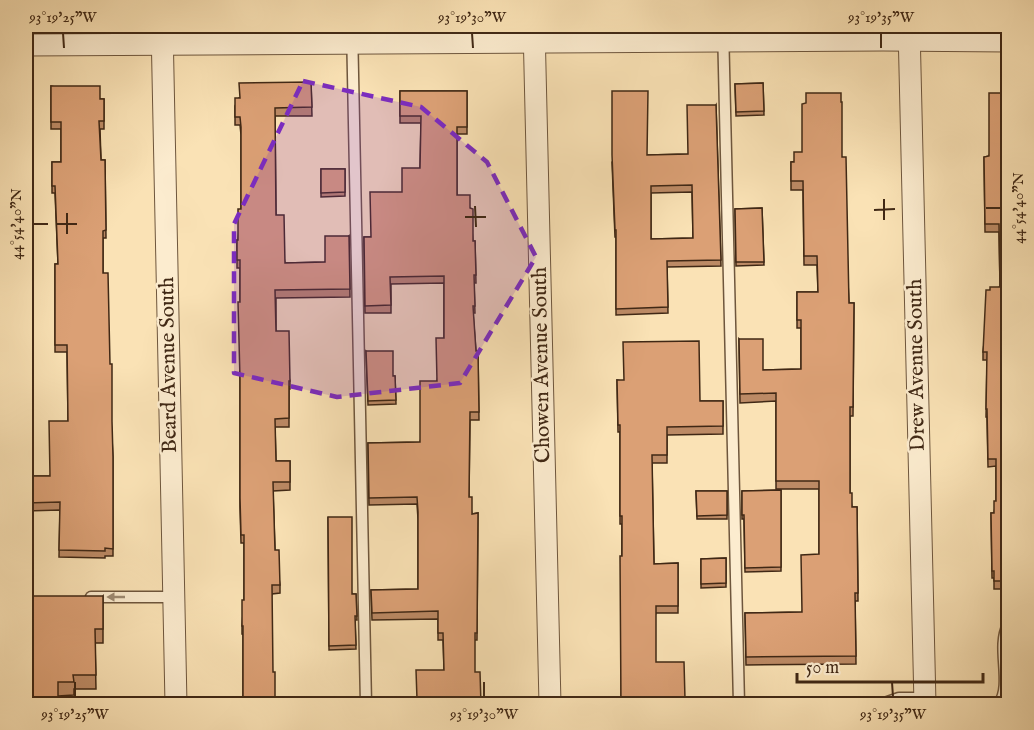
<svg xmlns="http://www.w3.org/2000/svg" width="1034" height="730" viewBox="0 0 1034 730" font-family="'IM FELL English',serif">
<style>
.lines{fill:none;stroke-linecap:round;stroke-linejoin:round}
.lane-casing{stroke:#6e563d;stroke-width:13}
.street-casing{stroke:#6e563d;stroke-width:23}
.lane{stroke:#fceccf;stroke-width:10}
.street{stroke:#fceccf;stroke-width:21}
.wall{fill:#bc8a65;stroke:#402815;stroke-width:1.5;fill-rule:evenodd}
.building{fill:#dba075;stroke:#402815;stroke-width:1.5;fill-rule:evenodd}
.oneway{fill:#9e8a72}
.marked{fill:#7b2cbf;fill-opacity:0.2;stroke:#7b2cbf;stroke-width:4.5;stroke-dasharray:12 8;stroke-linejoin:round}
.ticks{fill:none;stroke:#402815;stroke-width:2}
.labels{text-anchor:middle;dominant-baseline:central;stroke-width:5;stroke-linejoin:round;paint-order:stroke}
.street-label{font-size:21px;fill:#402815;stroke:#fceccf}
.neatline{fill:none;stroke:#402815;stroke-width:2}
.ticks-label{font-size:15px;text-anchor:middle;fill:#402815}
</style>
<rect width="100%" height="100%" fill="#fae2b5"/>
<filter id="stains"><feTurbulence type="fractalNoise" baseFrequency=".00333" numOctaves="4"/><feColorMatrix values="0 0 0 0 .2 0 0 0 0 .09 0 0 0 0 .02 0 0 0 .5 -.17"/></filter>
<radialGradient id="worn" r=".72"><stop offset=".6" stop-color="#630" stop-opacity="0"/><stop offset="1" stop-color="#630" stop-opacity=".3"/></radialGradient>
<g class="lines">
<g class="lane-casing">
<g id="lane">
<path d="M 352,26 L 366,704"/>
<path d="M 723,26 L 739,704"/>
<path d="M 91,597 L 174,597"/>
<path d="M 882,704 L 899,698 L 925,698"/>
<path d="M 999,704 C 1013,683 996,648 1008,625"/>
</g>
</g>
<g class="street-casing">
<g id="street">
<path d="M 162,26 L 176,704"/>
<path d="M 534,26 L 550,704"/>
<path d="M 909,27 L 925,704"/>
<path d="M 26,45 L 883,40 L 1008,41"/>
</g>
</g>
<use href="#lane" class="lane"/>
<use href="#street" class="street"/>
</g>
<g class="wall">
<path d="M 311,82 L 312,116 L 275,116 L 276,215 L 285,263 L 325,262 L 349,236 L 350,297 L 276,298 L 276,331 L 290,381 L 290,389 L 289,389 L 289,427 L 275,427 L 276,461 L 290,461 L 290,490 L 273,491 L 275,550 L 280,585 L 280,593 L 272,594 L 243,705 L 243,634 L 242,634 L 242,626 L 244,600 L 244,543 L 241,543 L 240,507 L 240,268 L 237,268 L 237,240 L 238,240 L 241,209 L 241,135 L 240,125 L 235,125 L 235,106 L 239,98 Z"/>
<path d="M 763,83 L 764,115 L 736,116 L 735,84 Z"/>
<path d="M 51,86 L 100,99 L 104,99 L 104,129 L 100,129 L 101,160 L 105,160 L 106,238 L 103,238 L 103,273 L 113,457 L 113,556 L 105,556 L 105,558 L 59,557 L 60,510 L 26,511 L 26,476 L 50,476 L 68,421 L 67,352 L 55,352 L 55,264 L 58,264 L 55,193 L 52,193 L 52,162 L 61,162 L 61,129 L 51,129 Z"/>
<path d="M 400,91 L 467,91 L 467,134 L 457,134 L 457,195 L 470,208 L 473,241 L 475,241 L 476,283 L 474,283 L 475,313 L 473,313 L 476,351 L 478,351 L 479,420 L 470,420 L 469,497 L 472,514 L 478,513 L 477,640 L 475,640 L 417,699 L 444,670 L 443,640 L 438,640 L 438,619 L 372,620 L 371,590 L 418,589 L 418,519 L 417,504 L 369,505 L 368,443 L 420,442 L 437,381 L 444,338 L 444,283 L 391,284 L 391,313 L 365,313 L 364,237 L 371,237 L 420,168 L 421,123 L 400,123 Z"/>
<path d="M 1008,93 L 1008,589 L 994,589 L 994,578 L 992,578 L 991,513 L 994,513 L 996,501 L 996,466 L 988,467 L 987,417 L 986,417 L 987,360 L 983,360 L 983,352 L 990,290 L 1000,287 L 999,232 L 985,232 L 984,157 L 989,156 Z"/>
<path d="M 716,105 L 721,266 L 667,267 L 668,313 L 616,315 L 616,237 L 615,237 L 612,162 L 648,155 L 688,154 ZM 692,192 L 693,238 L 651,239 L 651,193 Z"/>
<path d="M 842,157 L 849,303 L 854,303 L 853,416 L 850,416 L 850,493 L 852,507 L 857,507 L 858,601 L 855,601 L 856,664 L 746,665 L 745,613 L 802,612 L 819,554 L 819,489 L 776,489 L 776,401 L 740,403 L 739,339 L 763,370 L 801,369 L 801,328 L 797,328 L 797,292 L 818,292 L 817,265 L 804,265 L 803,190 L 791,190 L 791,162 Z"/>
<path d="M 321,169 L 345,169 L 345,196 L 321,197 Z"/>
<path d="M 762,208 L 764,265 L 736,266 L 735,209 Z"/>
<path d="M 366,351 L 393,376 L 395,376 L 396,404 L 368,405 Z"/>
<path d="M 617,380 L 700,401 L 723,401 L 723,434 L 667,435 L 667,463 L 652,463 L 654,564 L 678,563 L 678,613 L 656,613 L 621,705 L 622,524 L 620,524 L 620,432 L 618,432 Z"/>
<path d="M 781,490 L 781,571 L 745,572 L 744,519 L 742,519 L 742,491 Z"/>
<path d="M 696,491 L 727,491 L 727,519 L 697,519 Z"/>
<path d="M 328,517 L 352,594 L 356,594 L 357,620 L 355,620 L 356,649 L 329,650 Z"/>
<path d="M 726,558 L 726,587 L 701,588 L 701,559 Z"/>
<path d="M 103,596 L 103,643 L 95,643 L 96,689 L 74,689 L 74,695 L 58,696 L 26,705 Z"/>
</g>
<g class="building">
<path d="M 311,82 L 312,107 L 275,108 L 276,215 L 284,215 L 285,263 L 325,262 L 325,236 L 349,236 L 350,289 L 275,290 L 276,331 L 289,331 L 290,381 L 289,381 L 289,418 L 275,419 L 276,461 L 290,461 L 290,482 L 273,482 L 275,550 L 279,550 L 280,585 L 272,585 L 273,672 L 275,672 L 275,702 L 317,701 L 317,705 L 243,705 L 243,626 L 242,626 L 242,600 L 244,600 L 244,535 L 241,535 L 240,498 L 240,379 L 238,302 L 240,302 L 240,260 L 237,260 L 237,240 L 238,240 L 238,209 L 241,209 L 241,127 L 240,117 L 235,117 L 235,98 L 240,98 L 239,83 Z"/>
<path d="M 763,83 L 764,111 L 736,112 L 735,84 Z"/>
<path d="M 51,86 L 100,86 L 100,99 L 104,99 L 104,121 L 99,121 L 101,160 L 105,160 L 106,230 L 103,231 L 103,273 L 108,273 L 110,364 L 112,364 L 112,421 L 113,457 L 113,549 L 105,548 L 105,551 L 59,550 L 60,502 L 26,503 L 26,476 L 50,476 L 49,421 L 68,421 L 67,345 L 55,345 L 55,264 L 58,264 L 55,186 L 52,186 L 52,162 L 61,162 L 61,122 L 51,122 Z"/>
<path d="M 400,91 L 467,91 L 467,127 L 457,127 L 457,195 L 470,195 L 470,208 L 473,209 L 473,241 L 475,241 L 476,275 L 474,275 L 475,306 L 473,306 L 476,351 L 478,351 L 479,412 L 470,412 L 469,497 L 472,497 L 472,514 L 478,513 L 477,633 L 475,633 L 475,672 L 480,672 L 481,705 L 389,705 L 389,700 L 417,699 L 416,670 L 444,670 L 443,633 L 438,633 L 438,611 L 372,613 L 371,590 L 418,589 L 418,512 L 417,497 L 369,498 L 368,443 L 420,442 L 420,381 L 437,381 L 436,338 L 444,338 L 444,276 L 390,277 L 391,305 L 365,306 L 364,237 L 371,237 L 370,192 L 402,192 L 402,168 L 420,168 L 421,116 L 400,116 Z"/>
<path d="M 612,91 L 648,91 L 647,155 L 688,154 L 687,105 L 716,105 L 721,260 L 667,261 L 668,307 L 616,309 L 616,230 L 615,230 L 612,155 ZM 692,185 L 693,238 L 651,239 L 651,186 Z"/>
<path d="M 806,93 L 841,93 L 841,102 L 842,102 L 842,157 L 846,157 L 849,303 L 854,303 L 853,407 L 850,407 L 850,493 L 852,493 L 852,507 L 857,507 L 858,593 L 855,593 L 856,656 L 746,657 L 745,613 L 802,612 L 801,555 L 819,554 L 819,481 L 776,481 L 776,393 L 740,394 L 739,339 L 763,339 L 763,370 L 801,369 L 801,320 L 797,320 L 797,292 L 818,292 L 817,256 L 804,256 L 803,181 L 791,181 L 791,162 L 794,162 L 794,152 L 802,152 L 802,104 L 806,103 Z"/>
<path d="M 989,93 L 1008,93 L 1008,581 L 994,581 L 994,571 L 992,571 L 991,513 L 994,513 L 994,501 L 996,501 L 996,459 L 988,459 L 987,409 L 986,409 L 987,352 L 983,352 L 986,290 L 990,290 L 990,287 L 1000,287 L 999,224 L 985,224 L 984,157 L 989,156 Z"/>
<path d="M 321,169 L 345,169 L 345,192 L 321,193 Z"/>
<path d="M 762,208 L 764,262 L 736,262 L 735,209 Z"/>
<path d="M 699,341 L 700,401 L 723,401 L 723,426 L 667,427 L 667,455 L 652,455 L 654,564 L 678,563 L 678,606 L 656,606 L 656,662 L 684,662 L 685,699 L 687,699 L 687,705 L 621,705 L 620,556 L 622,556 L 622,516 L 620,516 L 620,425 L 618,425 L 617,380 L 624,380 L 623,342 Z"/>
<path d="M 366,351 L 393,351 L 393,376 L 395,376 L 396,400 L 368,401 Z"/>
<path d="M 781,490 L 781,567 L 745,568 L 744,515 L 742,515 L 742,491 Z"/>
<path d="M 696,491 L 727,491 L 727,515 L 697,516 Z"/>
<path d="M 328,517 L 352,517 L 352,594 L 356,594 L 357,616 L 355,616 L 356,645 L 329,646 Z"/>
<path d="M 726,558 L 726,583 L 701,584 L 701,559 Z"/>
<path d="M 26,596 L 103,596 L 103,629 L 95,629 L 96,675 L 73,675 L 74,682 L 58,682 L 58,705 L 26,705 Z"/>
</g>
<defs><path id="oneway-solid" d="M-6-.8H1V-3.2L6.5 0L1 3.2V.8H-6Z" transform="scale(1.5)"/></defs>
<use class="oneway" href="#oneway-solid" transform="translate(116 597) rotate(180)"/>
<path class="marked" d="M 303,81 L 421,107 L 487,162 L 536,257 L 460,383 L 337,397 L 234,373 L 234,224 Z"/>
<path class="ticks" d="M 63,33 L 64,48M 472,33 L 473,48M 881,33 L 881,48M 884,199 L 884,220M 475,206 L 476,227M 986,208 L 1001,208M 874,210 L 895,209M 67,213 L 67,234M 465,217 L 486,217M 33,224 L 48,224M 56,224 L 77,224M 75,682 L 75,697M 484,682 L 484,697M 892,682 L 893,697"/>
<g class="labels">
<g class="street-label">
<text transform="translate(169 365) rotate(-91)">Beard Avenue South</text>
<text transform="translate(542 365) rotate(-91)">Chowen Avenue South</text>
<text transform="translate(917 365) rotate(-91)">Drew Avenue South</text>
</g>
</g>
<rect width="1034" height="730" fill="none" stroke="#fae2b5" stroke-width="66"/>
<path d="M797 673v9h186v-9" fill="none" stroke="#402815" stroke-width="3"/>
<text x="806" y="673" font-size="18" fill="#402815" stroke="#fceccf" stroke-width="4.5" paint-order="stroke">50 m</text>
<rect x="33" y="33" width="968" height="664" class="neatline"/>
<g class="ticks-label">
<text x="63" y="22">93°19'25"W</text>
<text x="472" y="22">93°19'30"W</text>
<text x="881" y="22">93°19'35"W</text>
<text transform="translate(1018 208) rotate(-90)" y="5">44°54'40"N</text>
<text transform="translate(16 224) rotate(-90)" y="5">44°54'40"N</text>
<text x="75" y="719">93°19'25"W</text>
<text x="484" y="719">93°19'30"W</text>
<text x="893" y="719">93°19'35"W</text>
</g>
<rect width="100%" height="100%" filter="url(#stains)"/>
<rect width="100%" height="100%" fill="url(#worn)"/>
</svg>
